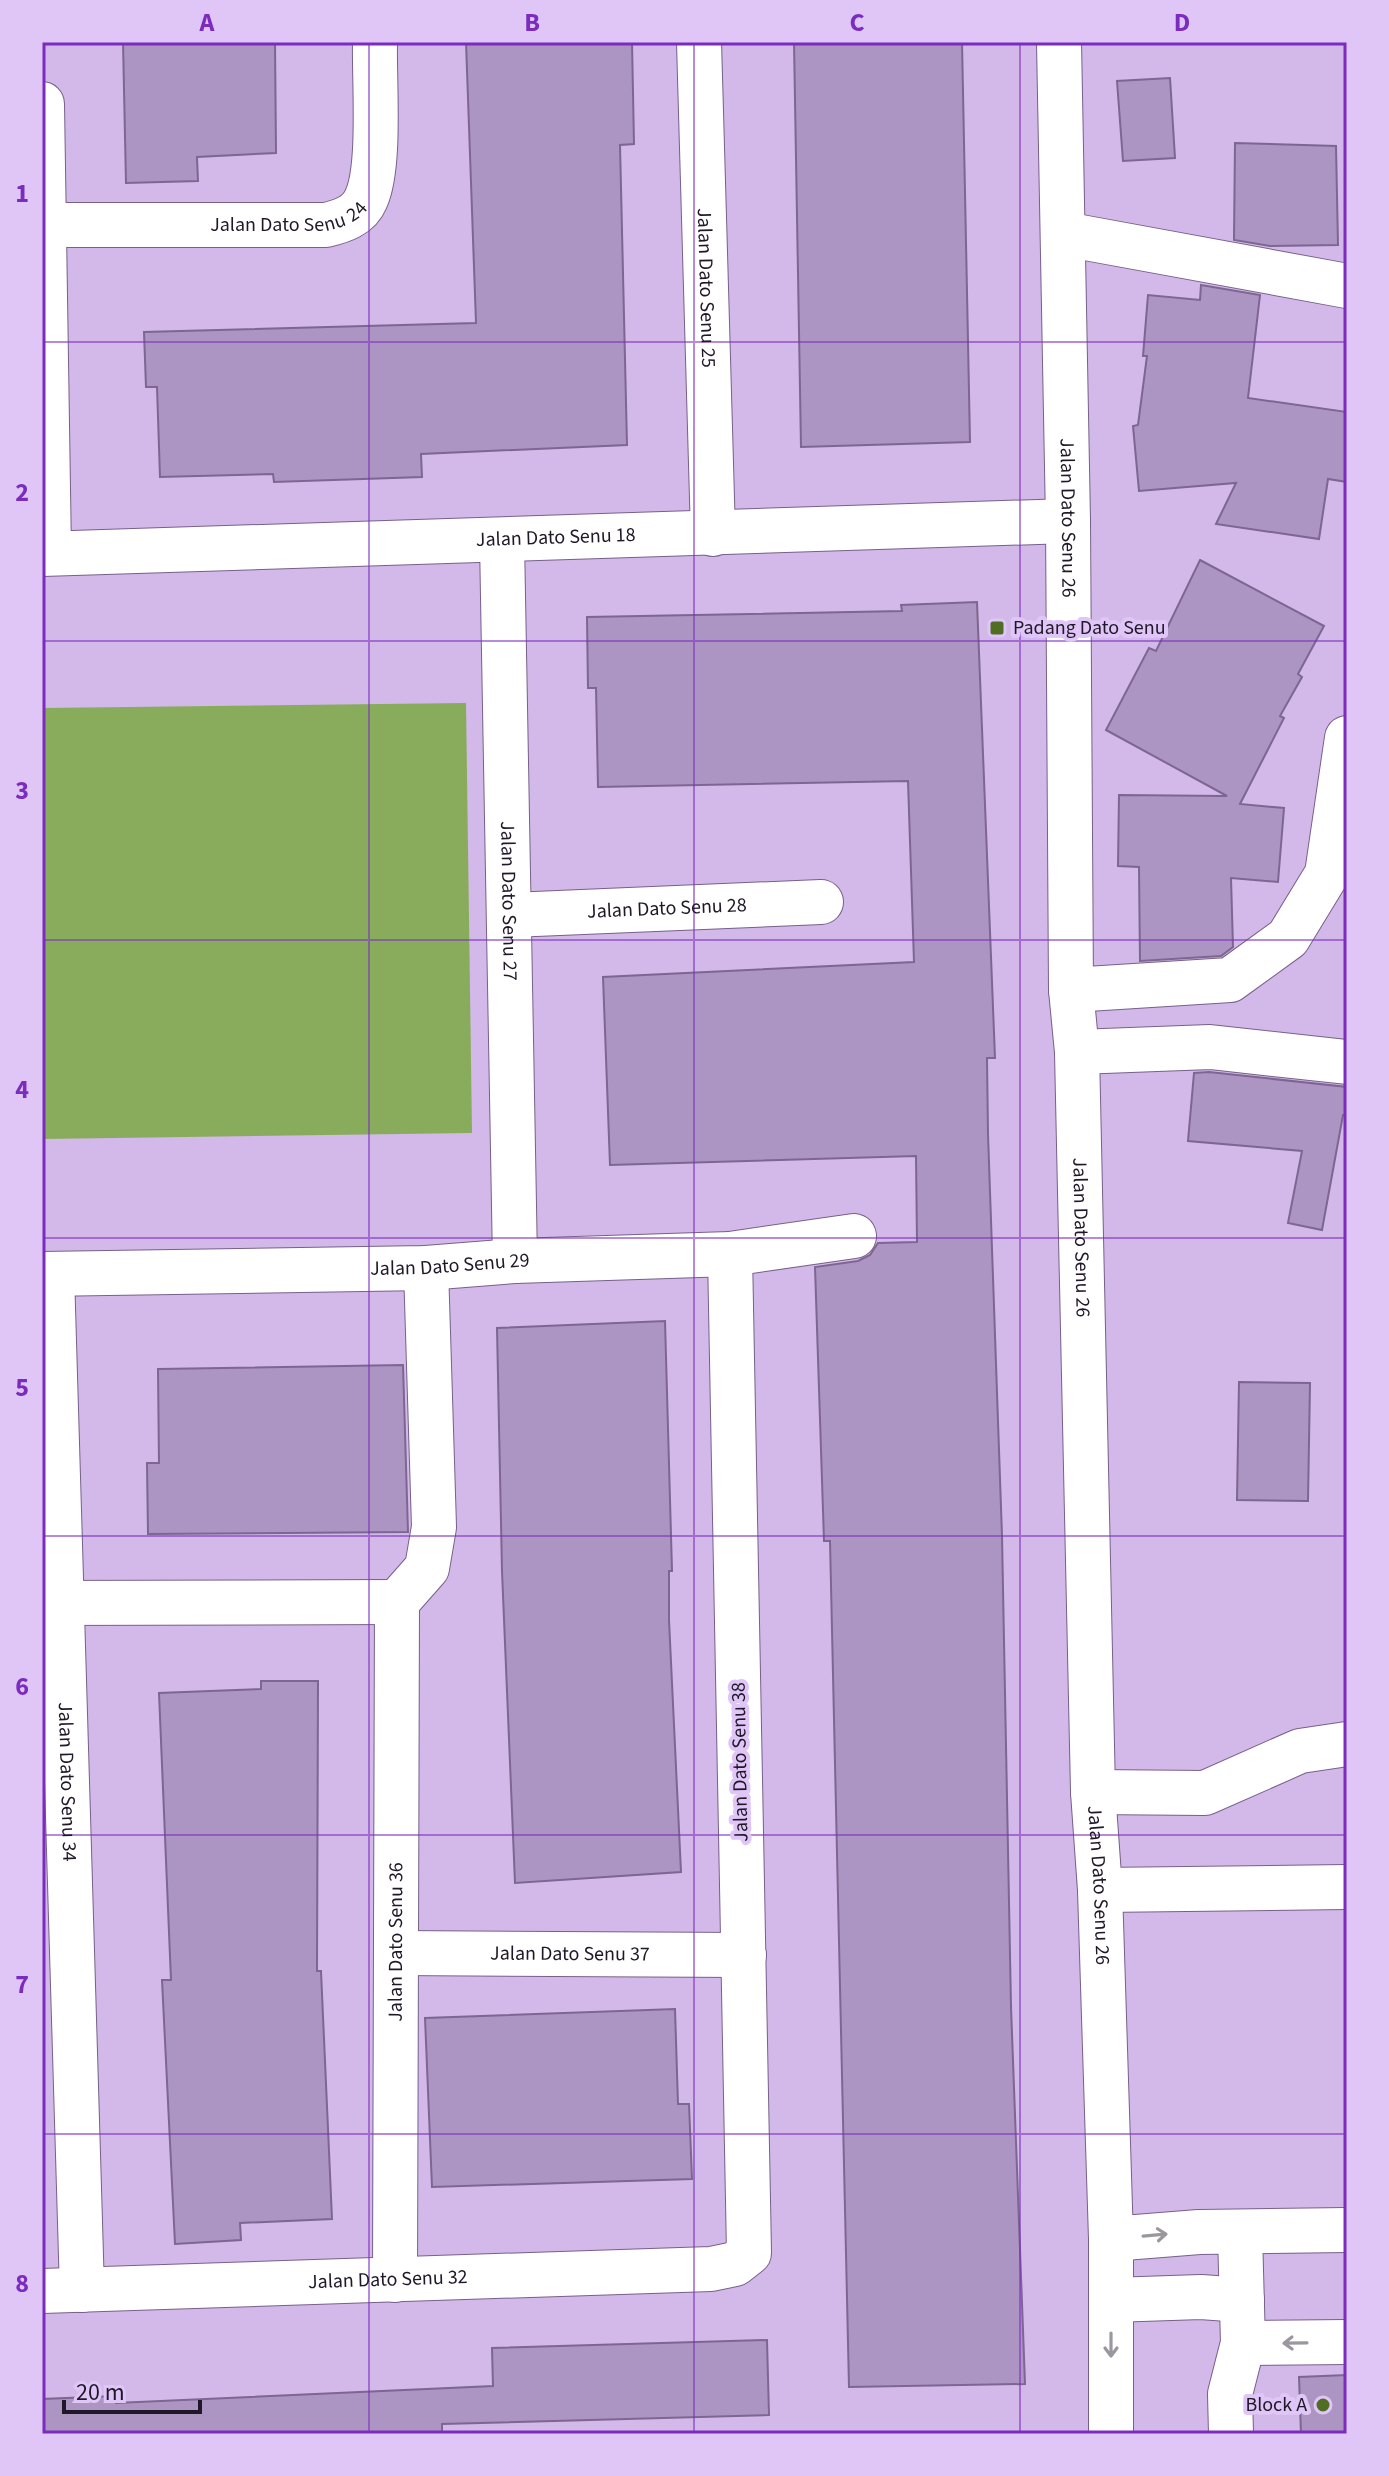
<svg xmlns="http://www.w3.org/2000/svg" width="1389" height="2476" viewBox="0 0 1389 2476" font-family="'Source Sans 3',sans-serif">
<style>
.green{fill:#88ac5b}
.building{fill:#ad95c3;stroke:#7d6691;stroke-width:2}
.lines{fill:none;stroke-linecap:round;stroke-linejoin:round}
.minor-casing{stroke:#77608a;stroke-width:46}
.minor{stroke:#fff;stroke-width:44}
.oneway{stroke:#9b979e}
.grid{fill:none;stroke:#7b2cbf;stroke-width:2;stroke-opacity:0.55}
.poi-dot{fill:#4f6e23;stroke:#dfc6f6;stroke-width:3}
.labels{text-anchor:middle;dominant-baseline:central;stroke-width:8;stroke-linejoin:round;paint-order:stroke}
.street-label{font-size:20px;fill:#201728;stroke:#dfc6f6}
.poi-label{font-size:20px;fill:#201728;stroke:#dfc6f6;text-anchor:start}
.neatline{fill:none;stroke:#7b2cbf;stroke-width:3}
.grid-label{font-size:26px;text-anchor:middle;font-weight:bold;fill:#7b2cbf}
</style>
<rect width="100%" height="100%" fill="#d2b9e9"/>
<path class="green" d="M 466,703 L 472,1133 L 42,1139 L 42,708 Z"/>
<g class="building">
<path d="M 123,42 L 275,42 L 276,153 L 197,157 L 198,181 L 126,183 Z"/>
<path d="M 466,42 L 632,42 L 634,144 L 620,145 L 627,445 L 421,454 L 422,477 L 274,482 L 273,474 L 160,477 L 157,387 L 146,387 L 144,332 L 476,323 Z"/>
<path d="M 794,42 L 962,42 L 970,442 L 801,447 Z"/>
<path d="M 1170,78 L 1175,158 L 1123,161 L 1117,81 Z"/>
<path d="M 1235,143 L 1336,146 L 1338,245 L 1270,246 L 1234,240 Z"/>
<path d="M 1201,285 L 1260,295 L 1248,398 L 1347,412 L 1347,482 L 1328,479 L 1319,539 L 1216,524 L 1236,483 L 1139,491 L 1133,426 L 1138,425 L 1147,356 L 1143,356 L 1148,295 L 1200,300 Z"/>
<path d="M 1200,560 L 1324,626 L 1298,674 L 1302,677 L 1280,716 L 1284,718 L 1240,804 L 1284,808 L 1278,882 L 1231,878 L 1233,947 L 1221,956 L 1140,961 L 1139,867 L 1118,866 L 1119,795 L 1227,796 L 1106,730 L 1149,648 L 1156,651 Z"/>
<path d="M 977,602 L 995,1058 L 987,1058 L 988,1134 L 1002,1536 L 1011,2007 L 1025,2384 L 849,2387 L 830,1541 L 824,1541 L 815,1267 L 858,1261 L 870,1255 L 878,1243 L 917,1242 L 916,1156 L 610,1165 L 603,977 L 914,962 L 908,781 L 598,787 L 596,688 L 588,688 L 587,617 L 902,611 L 901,605 Z"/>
<path d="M 1209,1072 L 1347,1087 L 1347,1115 L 1343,1115 L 1322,1230 L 1288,1223 L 1302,1151 L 1188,1141 L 1194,1073 Z"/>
<path d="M 665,1321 L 672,1571 L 669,1571 L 669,1620 L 681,1872 L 515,1883 L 502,1571 L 497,1328 Z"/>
<path d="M 403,1365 L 408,1532 L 148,1534 L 147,1463 L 159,1463 L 158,1369 Z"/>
<path d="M 1239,1382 L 1310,1383 L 1308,1501 L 1237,1500 Z"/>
<path d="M 261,1681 L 318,1681 L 317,1971 L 321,1971 L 332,2219 L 240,2223 L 241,2240 L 175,2244 L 162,1980 L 171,1980 L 159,1693 L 261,1689 Z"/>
<path d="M 675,2009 L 678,2104 L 689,2104 L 692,2179 L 432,2187 L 425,2018 Z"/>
<path d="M 767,2340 L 769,2415 L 442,2424 L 442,2434 L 42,2434 L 42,2399 L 115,2396 L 116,2403 L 493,2386 L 492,2348 Z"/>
<path d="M 1347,2375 L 1347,2434 L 1301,2434 L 1299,2377 Z"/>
</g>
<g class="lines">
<g class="minor-casing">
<g id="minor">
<path id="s1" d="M 699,42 L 713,534"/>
<path id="s2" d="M 1059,42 L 1068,521 L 1071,990 L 1077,1052 L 1093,1792 L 1100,1890 L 1111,2239 L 1111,2434"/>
<path d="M 42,104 L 49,553"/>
<path id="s3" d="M 42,225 L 326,225 C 342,221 359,216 366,199 C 381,167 374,81 375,42"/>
<path d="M 1064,234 L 1347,286"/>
<path id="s4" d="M 502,541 L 515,1261"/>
<path id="s5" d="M 42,554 L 1068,521"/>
<path id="s6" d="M 511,915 L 821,902"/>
<path d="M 1071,990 L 1230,980 L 1288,938 L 1327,874 L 1347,738"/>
<path d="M 1077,1052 L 1210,1047 L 1347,1062"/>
<path id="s7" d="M 42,1274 L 426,1268 L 515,1261 L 730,1254 L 854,1236"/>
<path id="s8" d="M 52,1274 L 82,2290"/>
<path d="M 42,1603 L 397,1602"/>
<path d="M 1093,1792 L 1205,1793 L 1300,1751 L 1347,1744"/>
<path d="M 1100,1890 L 1347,1887"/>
<path id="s9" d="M 396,1953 L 744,1955"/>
<path d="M 1111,2239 L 1199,2232 L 1347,2230"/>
<path id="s10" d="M 395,2280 L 397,1602 L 427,1568 L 434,1527 L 426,1268"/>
<path id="s11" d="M 42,2291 L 711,2269 L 735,2264 L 749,2253 L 730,1254"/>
<path d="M 1111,2300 L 1201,2297 L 1242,2300"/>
<path d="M 1243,2343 L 1347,2342"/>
<path d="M 1231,2434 L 1230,2394 L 1243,2343 L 1240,2234"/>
</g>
</g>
<use href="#minor" class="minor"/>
</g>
<defs><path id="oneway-shaft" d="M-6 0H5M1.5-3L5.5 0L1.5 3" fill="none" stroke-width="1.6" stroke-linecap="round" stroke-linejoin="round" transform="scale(2)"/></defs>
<g class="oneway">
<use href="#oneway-shaft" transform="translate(1155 2235) rotate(-5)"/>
<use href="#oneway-shaft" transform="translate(1295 2343) rotate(179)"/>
<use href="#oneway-shaft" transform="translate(1111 2345) rotate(90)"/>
</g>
<path class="grid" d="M 369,42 L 369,2434M 694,42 L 694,2434M 1020,42 L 1020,2434M 42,342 L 1347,342M 42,641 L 1347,641M 42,940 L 1347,940M 42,1238 L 1347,1238M 42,1536 L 1347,1536M 42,1835 L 1347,1835M 42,2134 L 1347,2134"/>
<g class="poi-dot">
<rect x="989" y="620" width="16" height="16" rx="4"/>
<circle cx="1323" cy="2405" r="8"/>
</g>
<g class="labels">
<g class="street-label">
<text stroke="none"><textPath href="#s3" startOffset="248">Jalan Dato Senu 24</textPath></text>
<text stroke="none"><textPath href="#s1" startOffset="246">Jalan Dato Senu 25</textPath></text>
<text stroke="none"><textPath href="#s2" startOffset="476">Jalan Dato Senu 26</textPath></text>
<text stroke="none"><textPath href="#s5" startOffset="514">Jalan Dato Senu 18</textPath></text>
<text stroke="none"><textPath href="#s4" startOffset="360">Jalan Dato Senu 27</textPath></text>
<text stroke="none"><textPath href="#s6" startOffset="156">Jalan Dato Senu 28</textPath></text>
<text stroke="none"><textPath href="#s2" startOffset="1196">Jalan Dato Senu 26</textPath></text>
<text stroke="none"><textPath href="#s7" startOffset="408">Jalan Dato Senu 29</textPath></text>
<text transform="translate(740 1762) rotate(-91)">Jalan Dato Senu 38</text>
<text stroke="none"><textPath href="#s8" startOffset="508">Jalan Dato Senu 34</textPath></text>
<text stroke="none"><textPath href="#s2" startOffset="1844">Jalan Dato Senu 26</textPath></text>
<text stroke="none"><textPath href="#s10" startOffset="338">Jalan Dato Senu 36</textPath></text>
<text stroke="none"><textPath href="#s9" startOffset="174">Jalan Dato Senu 37</textPath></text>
<text stroke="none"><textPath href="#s11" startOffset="346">Jalan Dato Senu 32</textPath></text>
</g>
<g class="poi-label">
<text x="1013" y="628">Padang Dato Senu</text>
<text x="1307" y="2405" text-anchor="end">Block A</text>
</g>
</g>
<rect width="1389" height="2476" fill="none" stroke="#dfc6f6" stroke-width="88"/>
<path d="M64 2400v12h136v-12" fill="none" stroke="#201728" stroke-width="4"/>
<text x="76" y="2400" font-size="24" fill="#201728" stroke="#dfc6f6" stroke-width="6" paint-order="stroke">20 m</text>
<rect x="44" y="44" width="1301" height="2388" class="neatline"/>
<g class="grid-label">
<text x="207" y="31">A</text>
<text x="532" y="31">B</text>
<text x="857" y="31">C</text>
<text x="1182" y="31">D</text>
<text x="22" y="202">1</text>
<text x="22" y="501">2</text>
<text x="22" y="799">3</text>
<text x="22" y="1098">4</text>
<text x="22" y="1396">5</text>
<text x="22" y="1695">6</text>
<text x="22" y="1993">7</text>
<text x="22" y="2292">8</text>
</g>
</svg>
